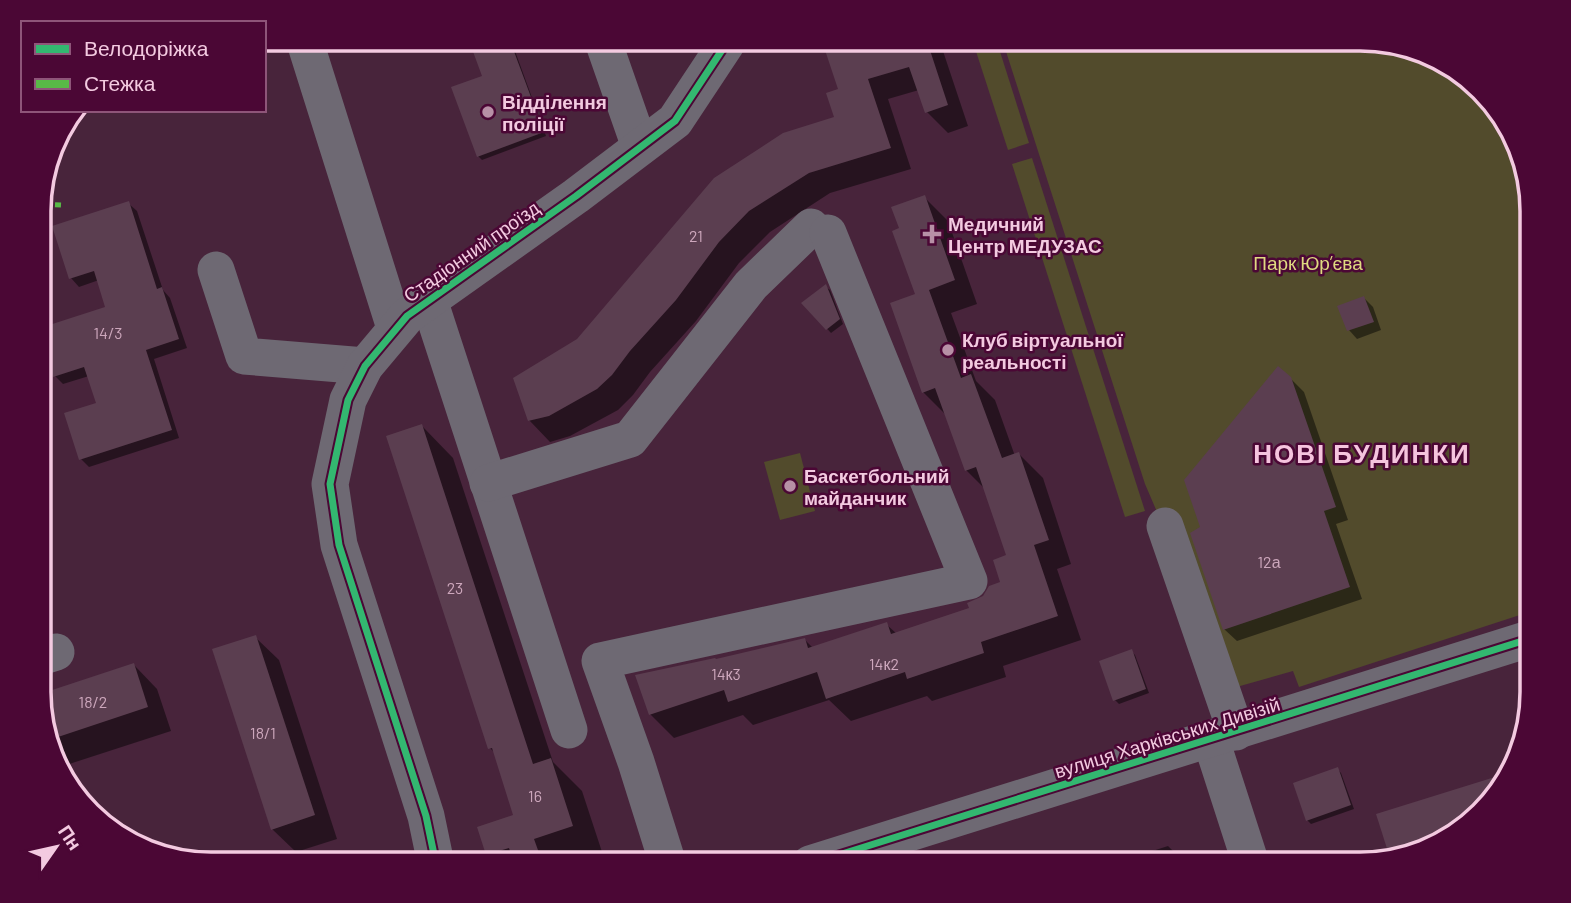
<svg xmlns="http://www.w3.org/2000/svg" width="1571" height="903" viewBox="0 0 1571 903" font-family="Barlow,sans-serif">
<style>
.green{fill:#524b2c}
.shadow{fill:#0007}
.building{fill:#5b3e50}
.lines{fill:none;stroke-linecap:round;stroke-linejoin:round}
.minor{stroke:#6e6973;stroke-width:37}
.quiet{stroke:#58b947;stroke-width:5;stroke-dasharray:10 5;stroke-linecap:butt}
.cycleway-casing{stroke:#4b0735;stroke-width:11}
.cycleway{stroke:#33b770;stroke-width:7}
.poi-dot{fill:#b790a6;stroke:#4b0735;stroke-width:2.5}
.labels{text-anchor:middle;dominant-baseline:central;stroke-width:5;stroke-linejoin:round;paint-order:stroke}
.number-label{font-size:16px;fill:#cda7bc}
.poi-label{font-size:19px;font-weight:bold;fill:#f3cae0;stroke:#4b0735;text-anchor:start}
.street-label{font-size:19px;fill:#f3cae0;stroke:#4b0735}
.park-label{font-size:19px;fill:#dfda80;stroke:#4b0735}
.district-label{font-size:26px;font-weight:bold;letter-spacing:2px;fill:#f5c4de;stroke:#4b0735}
.rim{fill:none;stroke:#f3cae0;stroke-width:3.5}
</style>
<rect width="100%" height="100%" fill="#48243b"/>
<g class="green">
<path d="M 972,39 L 996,39 L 1029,143 L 1008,150 Z"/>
<path d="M 1002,39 L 1360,39 L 1446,61 L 1504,116 L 1532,199 L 1532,611 L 1299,687 L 1293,671 L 1233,688 L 1145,484 Z"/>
<path d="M 1032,158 L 1145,511 L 1125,517 L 1012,164 Z"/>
<path d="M 800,453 L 815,511 L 780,520 L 764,462 Z"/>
</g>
<g class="shadow">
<path d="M 470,39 L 514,39 L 511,40 L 546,136 L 482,160 L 478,156 L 484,77 Z"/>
<path d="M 823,39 L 939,39 L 968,126 L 948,133 L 927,112 L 919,90 L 888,99 L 911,169 L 830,193 L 770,232 L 739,263 L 696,321 L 650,372 L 633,395 L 618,410 L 570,436 L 550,442 L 529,420 L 578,341 L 836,118 L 840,90 Z"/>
<path d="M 924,197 L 948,221 L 977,304 L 951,313 L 976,381 L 995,400 L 1015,456 L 1019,454 L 1043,478 L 1071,564 L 1057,569 L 1081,640 L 1003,666 L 1006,677 L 932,701 L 927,696 L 851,721 L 829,700 L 753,725 L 743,715 L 674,738 L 650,714 L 805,640 L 813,648 L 886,624 L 897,634 L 971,609 L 1002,583 L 1008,556 L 986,490 L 966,470 L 946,415 L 923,392 L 917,295 L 901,229 Z"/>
<path d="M 128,203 L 137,211 L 163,290 L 170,298 L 187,348 L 154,359 L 179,438 L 89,467 L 81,459 L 98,404 L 89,376 L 63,384 L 55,376 L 40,330 L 108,308 L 99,280 L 79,287 L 71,278 Z"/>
<path d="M 826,287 L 830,290 L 843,324 L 831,333 L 804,303 Z"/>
<path d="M 1364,298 L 1373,307 L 1381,330 L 1357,339 L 1349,330 Z"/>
<path d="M 1290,378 L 1304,392 L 1348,520 L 1336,524 L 1362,599 L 1237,641 L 1224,629 Z"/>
<path d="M 422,426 L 453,458 L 553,762 L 582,791 L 604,858 L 583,864 L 498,864 L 487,854 L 515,816 L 495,753 L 490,748 Z"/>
<path d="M 40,576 L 48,597 L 40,599 Z"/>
<path d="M 255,637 L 279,660 L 337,839 L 296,852 L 272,829 Z"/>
<path d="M 1131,651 L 1135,655 L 1149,693 L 1119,704 L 1115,700 Z"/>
<path d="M 134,665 L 157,689 L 171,731 L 60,767 L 40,714 L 40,696 Z"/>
<path d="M 1337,769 L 1341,773 L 1354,809 L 1311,824 L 1307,820 Z"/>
<path d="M 1168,846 L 1186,864 L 1112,864 Z"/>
</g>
<g class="building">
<path d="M 468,38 L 509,38 L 544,132 L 477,157 L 451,87 L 482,76 Z"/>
<path d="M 821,38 L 926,38 L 948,105 L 925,113 L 909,67 L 868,79 L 891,148 L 809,173 L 749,211 L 719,242 L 676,300 L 630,351 L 612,375 L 597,389 L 549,416 L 528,421 L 513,378 L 577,339 L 714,178 L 783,133 L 834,117 L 826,93 L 838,89 Z"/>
<path d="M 925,195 L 955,280 L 929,290 L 961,378 L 971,374 L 1002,458 L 1019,452 L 1049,540 L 1034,545 L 1058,616 L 981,642 L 984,653 L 907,679 L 905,672 L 826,699 L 817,672 L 728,702 L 724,690 L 649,715 L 635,675 L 715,658 L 716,659 L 805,638 L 808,648 L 887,622 L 891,634 L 969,608 L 967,603 L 983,596 L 989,586 L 1000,582 L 993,560 L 1006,555 L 976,467 L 965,471 L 935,388 L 922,393 L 890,303 L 915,294 L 892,231 L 899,228 L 891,207 Z"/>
<path d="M 129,201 L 157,289 L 162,287 L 179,339 L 146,350 L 172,430 L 79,460 L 64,413 L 96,403 L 84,367 L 53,377 L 40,337 L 40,328 L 105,307 L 94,271 L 69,279 L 52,226 Z"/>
<path d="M 826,284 L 840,319 L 826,330 L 801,303 Z"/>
<path d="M 1364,296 L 1374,322 L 1347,331 L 1337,306 Z"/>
<path d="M 1278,366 L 1291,377 L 1336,507 L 1324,511 L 1350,587 L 1223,630 L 1190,533 L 1200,527 L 1184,480 Z"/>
<path d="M 422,424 L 533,764 L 551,758 L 573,826 L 534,839 L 543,864 L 514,864 L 509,848 L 486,855 L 477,827 L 513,815 L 492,748 L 488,749 L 386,436 Z"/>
<path d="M 256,635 L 315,815 L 271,830 L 212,649 Z"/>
<path d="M 1132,649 L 1146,689 L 1113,701 L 1099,661 Z"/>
<path d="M 134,663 L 148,707 L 49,740 L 40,714 L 40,694 Z"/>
<path d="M 1338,767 L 1351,805 L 1306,821 L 1293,783 Z"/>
<path d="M 1511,772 L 1510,778 L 1455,836 L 1390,858 L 1376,814 Z"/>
</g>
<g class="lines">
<g class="minor">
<path d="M 304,39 L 395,328"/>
<path d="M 604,44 L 640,147"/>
<path d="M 216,270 L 244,356 L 365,366"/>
<path d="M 429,300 L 569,730"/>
<path d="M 488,483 L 630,439 L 751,285 L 811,227"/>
<path d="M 1165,526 L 1236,732"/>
<path d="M 40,657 L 56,652"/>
<path d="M 1211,740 L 1251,864"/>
<path d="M 436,864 L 426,816 L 339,545 L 330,484 L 348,400 L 365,366 L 407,316 L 576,196 L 675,121 L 726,44 L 727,39"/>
<path d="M 668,864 L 636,762 L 600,661 L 969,581 L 828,233"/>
<path d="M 810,864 L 1532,638"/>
</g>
<path class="quiet" d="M 40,204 L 61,205"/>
<g class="cycleway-casing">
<g id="cycleway">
<path d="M 436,864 L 426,816 L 339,545 L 330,484 L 348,400 L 365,366 L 407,316 L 576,196 L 675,121 L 726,44 L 727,39"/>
<path d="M 810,864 L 1532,638"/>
</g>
</g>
<use href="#cycleway" class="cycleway"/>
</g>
<g class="poi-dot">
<circle cx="488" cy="112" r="7"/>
<path d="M928.5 223.5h7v7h7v7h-7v7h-7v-7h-7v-7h7z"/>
<circle cx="948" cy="350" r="7"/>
<circle cx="790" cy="486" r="7"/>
</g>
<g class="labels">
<g class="number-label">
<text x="696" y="235">21</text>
<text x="108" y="332">14/3</text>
<text x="1269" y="561">12а</text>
<text x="455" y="587">23</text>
<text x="884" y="663">14к2</text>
<text x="726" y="673">14к3</text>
<text x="93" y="701">18/2</text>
<text x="263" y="732">18/1</text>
<text x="535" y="795">16</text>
</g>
<g class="poi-label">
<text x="502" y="101">Відділення<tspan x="502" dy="22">поліції</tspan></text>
<text x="948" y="223">Медичний<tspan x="948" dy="22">Центр МЕДУЗАС</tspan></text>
<text x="962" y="339">Клуб віртуальної<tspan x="962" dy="22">реальності</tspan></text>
<text x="804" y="475">Баскетбольний<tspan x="804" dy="22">майданчик</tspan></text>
</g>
<g class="street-label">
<text transform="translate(471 251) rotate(-35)">Стадіонний проїзд</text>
<text transform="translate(1167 737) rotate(-17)">вулиця Харківських Дивізій</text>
</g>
<g class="park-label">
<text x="1308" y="262">Парк Юр’єва</text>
</g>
<g class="district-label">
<text x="1362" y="452">НОВІ БУДИНКИ</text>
</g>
</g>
<path d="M0 0H1571V903H0ZM211 51H1360A160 160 0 0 1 1520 211V692A160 160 0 0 1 1360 852H211A160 160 0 0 1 51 692V211A160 160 0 0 1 211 51Z" fill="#4b0735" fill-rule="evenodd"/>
<path class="rim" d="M211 51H1360A160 160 0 0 1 1520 211V692A160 160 0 0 1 1360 852H211A160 160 0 0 1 51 692V211A160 160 0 0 1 211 51Z"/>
<rect x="21" y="21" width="245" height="91" fill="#4b0735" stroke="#8e5579" stroke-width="2"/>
<rect x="35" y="44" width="35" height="10" fill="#33b770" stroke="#8e5579" stroke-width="2"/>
<text x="84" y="56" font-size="21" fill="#f3cae0">Велодоріжка</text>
<rect x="35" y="79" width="35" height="10" fill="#58b947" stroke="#8e5579" stroke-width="2"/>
<text x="84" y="91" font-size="21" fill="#f3cae0">Стежка</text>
<g transform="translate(56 847) rotate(56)" stroke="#4b0735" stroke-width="5" paint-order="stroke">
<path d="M0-5L12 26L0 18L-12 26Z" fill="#f3cae0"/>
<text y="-10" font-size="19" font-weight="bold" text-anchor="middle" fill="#f3cae0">Пн</text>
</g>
</svg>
